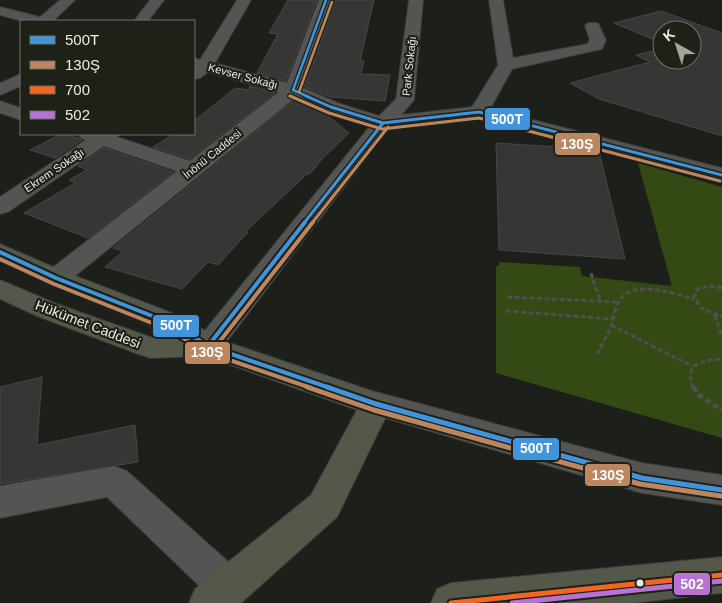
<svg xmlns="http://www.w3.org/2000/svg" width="722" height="603" viewBox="0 0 722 603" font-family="Arial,sans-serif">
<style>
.green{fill:#354914}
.building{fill:#363635;stroke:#484746}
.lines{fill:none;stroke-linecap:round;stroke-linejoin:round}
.minor-casing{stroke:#383a36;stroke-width:2}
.major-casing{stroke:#383a36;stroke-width:2}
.path-far1{stroke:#4f514d;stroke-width:3;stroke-dasharray:5 2.5;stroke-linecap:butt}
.path{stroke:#4f514d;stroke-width:4.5;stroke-dasharray:6 3;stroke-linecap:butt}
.minor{fill:#545552;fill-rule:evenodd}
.major{fill:#53584a;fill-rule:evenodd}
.bus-1-far3-casing{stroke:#1d2118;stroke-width:5}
.bus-1-far2-casing{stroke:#1d2118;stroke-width:6}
.bus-1-far1-casing{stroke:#1d2118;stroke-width:8}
.bus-1-casing{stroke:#1d2118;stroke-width:9}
.bus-2-far3-casing{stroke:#1d2118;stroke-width:5}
.bus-2-far2-casing{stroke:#1d2118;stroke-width:6}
.bus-2-far1-casing{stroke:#1d2118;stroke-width:8}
.bus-2-casing{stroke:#1d2118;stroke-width:9}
.bus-3-casing{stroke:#1d2118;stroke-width:9}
.bus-4-casing{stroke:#1d2118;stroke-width:9}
.bus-1-far3{stroke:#4094de;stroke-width:2.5}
.bus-1-far2{stroke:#4094de;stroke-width:3}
.bus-1-far1{stroke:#4094de;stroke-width:4}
.bus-1{stroke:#4094de;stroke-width:5}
.bus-2-far3{stroke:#bb8660;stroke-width:2.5}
.bus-2-far2{stroke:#bb8660;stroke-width:3}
.bus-2-far1{stroke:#bb8660;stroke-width:4}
.bus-2{stroke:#bb8660;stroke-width:5}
.bus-3{stroke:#f26522;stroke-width:5}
.bus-4{stroke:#b673d3;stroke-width:5}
.bus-dot{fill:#e9ece5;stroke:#1d2118;stroke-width:2}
.labels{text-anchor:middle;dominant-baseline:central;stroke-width:4.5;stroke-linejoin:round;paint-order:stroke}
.far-street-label{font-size:11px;fill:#e9ece5;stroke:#1d2118}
.street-label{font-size:14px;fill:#e9ece5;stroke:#1d2118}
.line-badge{stroke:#1d2118;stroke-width:2}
.badge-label{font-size:14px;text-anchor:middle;font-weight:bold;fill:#fff}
</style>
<rect width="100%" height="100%" fill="#1d1f1a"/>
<path class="green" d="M 638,163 L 722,187 L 722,438 L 496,373 L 496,266 L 499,266 L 499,262 L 580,267 L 582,276 L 672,286 Z"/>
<g class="building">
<path d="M 288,0 L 317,0 L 286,81 L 257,73 L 278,34 L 269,33 Z"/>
<path d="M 335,0 L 374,0 L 360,61 L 364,61 L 361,74 L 390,75 L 385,101 L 330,97 L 305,87 Z"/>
<path d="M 661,11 L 722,33 L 722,136 L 599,99 L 570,83 L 650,62 L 636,55 L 662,49 L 662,60 L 692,60 L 692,30 L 662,30 L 662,43 L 614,23 Z"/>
<path d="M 250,86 L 275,93 L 190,159 L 153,147 L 174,134 L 194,134 L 194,121 L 235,88 L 248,90 Z"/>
<path d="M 295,100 L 324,113 L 349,133 L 322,159 L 310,174 L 307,174 L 245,232 L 248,232 L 218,265 L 208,262 L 182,289 L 105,267 L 123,251 L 113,248 Z"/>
<path d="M 61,134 L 78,138 L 82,140 L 55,158 L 30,150 Z"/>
<path d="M 496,143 L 588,149 L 599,151 L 625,259 L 499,250 Z"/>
<path d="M 104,148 L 173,172 L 88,238 L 24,213 L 75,183 L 69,180 L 87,170 L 78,166 Z"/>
<path d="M 42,377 L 37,445 L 135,425 L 138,462 L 0,484 L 0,387 Z"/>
</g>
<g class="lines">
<g class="minor-casing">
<g id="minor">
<path d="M 60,0 L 75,0 L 53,21 L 22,21 L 0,15 L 0,7 L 40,17 Z"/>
<path d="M 150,0 L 164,0 L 148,21 L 134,21 Z"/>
<path d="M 237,0 L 251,0 L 215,63 L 287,83 L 319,0 L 333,0 L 303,88 L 338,103 L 379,116 L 396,99 L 409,0 L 423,0 L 414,100 L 401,115 L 472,107 L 498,65 L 489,0 L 503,0 L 513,58 L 587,44 L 590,40 L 585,26 L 588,23 L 598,23 L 606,40 L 602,49 L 512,69 L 490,109 L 722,168 L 722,182 L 479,118 L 389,128 L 218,353 L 208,356 L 198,353 L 193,346 L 198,339 L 371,125 L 324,111 L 295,98 L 65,284 L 56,286 L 47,284 L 43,278 L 47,272 L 177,171 L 104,146 L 8,212 L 0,214 L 0,197 L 86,140 L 81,138 L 78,134 L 119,134 L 117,137 L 190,161 L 279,92 L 208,72 L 200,78 L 194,79 L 194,58 L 200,60 Z"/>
<path d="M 21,74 L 21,86 L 0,95 L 0,83 Z"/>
<path d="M 0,101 L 21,108 L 21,120 L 0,113 Z"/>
<path d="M 376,392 L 642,463 L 722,475 L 722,505 L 642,493 L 365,412 L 360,404 L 365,396 Z"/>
<path d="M 114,466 L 127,471 L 243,575 L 249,588 L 243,601 L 239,603 L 215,601 L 107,497 L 0,518 L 0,486 Z"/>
</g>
</g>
<g class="major-casing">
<g id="major">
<path d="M 0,244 L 65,272 L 185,318 L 218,339 L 387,396 L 392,404 L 337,517 L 241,603 L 189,603 L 195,589 L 311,495 L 357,410 L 206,356 L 151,358 L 141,355 L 37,316 L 0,299 L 0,280 L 57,304 L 153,338 L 173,337 L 165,332 L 47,284 L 0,262 Z"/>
<path d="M 722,557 L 722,593 L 633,603 L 431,603 L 437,589 L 451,583 Z"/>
</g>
</g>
<g class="path-far1">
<path d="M 591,273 L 600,301"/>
<path d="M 722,288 L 710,286 L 698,289 L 694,297 L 701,308 L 722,317"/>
<path d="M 507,297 L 619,302"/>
<path d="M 506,311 L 613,319"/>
<path d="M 715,315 L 722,337"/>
<path d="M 611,325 L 692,366"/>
<path d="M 597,354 C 602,345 607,336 611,326 C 614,318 615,307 620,300 C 633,279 675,294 694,299"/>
<path d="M 693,388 C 683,363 702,361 722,359"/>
</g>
<path class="path" d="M 693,387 L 700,396 L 722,410"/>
<use href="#minor" class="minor"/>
<use href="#major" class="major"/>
<g class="bus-1-far3-casing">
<g id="bus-1-far3">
<path d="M 293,90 L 309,97"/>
<path d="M 293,90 L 326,0"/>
</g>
</g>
<g class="bus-1-far2-casing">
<g id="bus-1-far2">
<path d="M 306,96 L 331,107 L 383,123 L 479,112 L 722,175"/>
<path d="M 304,223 L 383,123"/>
</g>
</g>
<g class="bus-1-far1-casing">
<g id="bus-1-far1">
<path d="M 0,252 L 56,278 L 175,325 L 208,346 L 330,388"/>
<path d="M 208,346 L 305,222"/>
</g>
</g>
<g class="bus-1-casing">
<path id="bus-1" d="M 327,387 L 376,404 L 642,478 L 722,490"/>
</g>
<g class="bus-2-far3-casing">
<g id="bus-2-far3">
<path d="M 299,92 L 332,2"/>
<path d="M 290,96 L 293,97"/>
</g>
</g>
<g class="bus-2-far2-casing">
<g id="bus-2-far2">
<path d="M 290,96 L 329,113 L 382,129 L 479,118 L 720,181"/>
<path d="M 312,223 L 388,127"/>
</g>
</g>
<g class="bus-2-far1-casing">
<g id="bus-2-far1">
<path d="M 0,259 L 54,284 L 172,331 L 206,352 L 311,388"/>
<path d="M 213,350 L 313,222"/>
</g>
</g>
<g class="bus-2-casing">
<path id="bus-2" d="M 307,387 L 374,410 L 640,484 L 721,496"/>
</g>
<g class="bus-3-casing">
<path id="bus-3" d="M 451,603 L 722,575"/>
</g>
<g class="bus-4-casing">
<path id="bus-4" d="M 512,603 L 722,581"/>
</g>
<use href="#bus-1-far3" class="bus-1-far3"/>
<use href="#bus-1-far2" class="bus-1-far2"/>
<use href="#bus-1-far1" class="bus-1-far1"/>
<use href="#bus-1" class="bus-1"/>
<use href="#bus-2-far3" class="bus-2-far3"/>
<use href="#bus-2-far2" class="bus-2-far2"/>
<use href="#bus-2-far1" class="bus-2-far1"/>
<use href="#bus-2" class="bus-2"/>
<use href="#bus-3" class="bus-3"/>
<use href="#bus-4" class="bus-4"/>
</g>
<circle class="bus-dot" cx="640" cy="583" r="4.5"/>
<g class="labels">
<g class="far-street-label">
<text transform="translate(409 66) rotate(-84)">Park Sokağı</text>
<text transform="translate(243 76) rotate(15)">Kevser Sokağı</text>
<text transform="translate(212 154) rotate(-39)">İnönü Caddesi</text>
<text transform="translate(54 170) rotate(-34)">Ekrem Sokağı</text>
</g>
<g class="street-label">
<text transform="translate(88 324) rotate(21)">Hükümet Caddesi</text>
</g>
</g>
<g class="line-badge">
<rect x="484" y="107" width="47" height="24" rx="5" fill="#4094de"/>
<rect x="554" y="132" width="47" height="24" rx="5" fill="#bb8660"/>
<rect x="152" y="314" width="48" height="24" rx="5" fill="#4094de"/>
<rect x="184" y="341" width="47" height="24" rx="5" fill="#bb8660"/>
<rect x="512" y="437" width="48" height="24" rx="5" fill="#4094de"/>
<rect x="584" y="463" width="47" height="24" rx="5" fill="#bb8660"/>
<rect x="673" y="572" width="38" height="24" rx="5" fill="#b673d3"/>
</g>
<g class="badge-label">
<text x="507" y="124">500T</text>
<text x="577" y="149">130Ş</text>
<text x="176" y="330">500T</text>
<text x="207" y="357">130Ş</text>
<text x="536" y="453">500T</text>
<text x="608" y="480">130Ş</text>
<text x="692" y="589">502</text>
</g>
<rect x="20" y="20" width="175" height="115" fill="#1d2118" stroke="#6f726a"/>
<rect x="30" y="36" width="25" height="8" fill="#4094de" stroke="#6f726a"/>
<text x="65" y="45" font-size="15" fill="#e9ece5">500T</text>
<rect x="30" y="61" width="25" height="8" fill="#bb8660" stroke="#6f726a"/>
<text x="65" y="70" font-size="15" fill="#e9ece5">130Ş</text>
<rect x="30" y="86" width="25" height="8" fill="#f26522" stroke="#6f726a"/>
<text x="65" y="95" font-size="15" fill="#e9ece5">700</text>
<rect x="30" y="111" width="25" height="8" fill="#b673d3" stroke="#6f726a"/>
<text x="65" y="120" font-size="15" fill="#e9ece5">502</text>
<g transform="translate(677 45) rotate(321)"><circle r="24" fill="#1d2118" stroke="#6f726a"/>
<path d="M0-4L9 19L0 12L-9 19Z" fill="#a2a49e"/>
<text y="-8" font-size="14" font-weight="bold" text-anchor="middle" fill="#e9ece5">K</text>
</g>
</svg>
